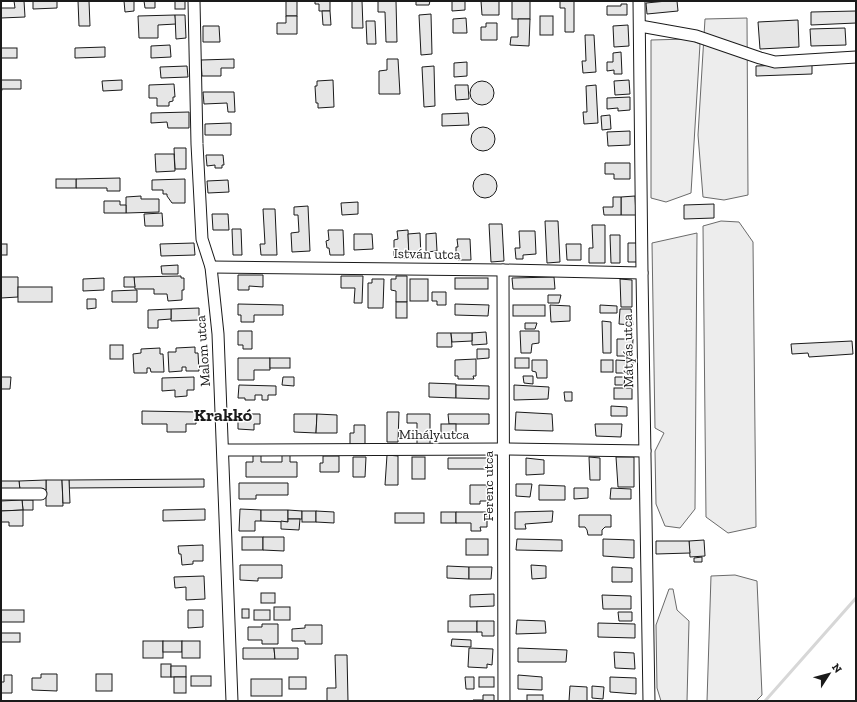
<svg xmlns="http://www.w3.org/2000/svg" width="857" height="702" viewBox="0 0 857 702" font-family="'Zilla Slab',serif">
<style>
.green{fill:#ededed;stroke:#6a6a6a}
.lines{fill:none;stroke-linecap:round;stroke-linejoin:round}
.stream{stroke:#d7d7d7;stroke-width:3}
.building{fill:#e6e6e6;stroke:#1a1a1a}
.minor-casing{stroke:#1a1a1a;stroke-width:13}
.minor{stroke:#fff;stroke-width:11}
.labels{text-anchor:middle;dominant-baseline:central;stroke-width:3;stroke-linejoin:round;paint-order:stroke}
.street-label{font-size:14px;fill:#1a1a1a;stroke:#fff}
.district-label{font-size:18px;font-weight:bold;fill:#1a1a1a;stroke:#fff}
</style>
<rect width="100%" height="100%" fill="#fff"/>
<g class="green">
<path d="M 747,18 L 748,195 L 724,200 L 703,197 L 698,135 L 705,19 Z"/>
<path d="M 688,39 L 700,44 L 691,193 L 666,202 L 651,198 L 651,40 Z"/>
<path d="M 721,221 L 739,222 L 753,242 L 756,527 L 728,533 L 706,517 L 703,226 Z"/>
<path d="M 697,233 L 695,509 L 680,528 L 665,526 L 656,504 L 655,451 L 664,433 L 655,428 L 652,243 Z"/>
<path d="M 735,575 L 757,581 L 762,695 L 756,701 L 707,701 L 711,576 Z"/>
<path d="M 669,589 L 673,589 L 677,610 L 689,621 L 687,701 L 661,701 L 657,688 L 656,625 Z"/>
</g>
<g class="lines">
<path class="stream" d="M 765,701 L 856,598"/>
</g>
<g class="building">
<path d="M 14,1 L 24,1 L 25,17 L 1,18 L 1,8 L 15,8 Z"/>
<path d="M 33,1 L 57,1 L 57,8 L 33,9 Z"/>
<path d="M 78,1 L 89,1 L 90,26 L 79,26 Z"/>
<path d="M 124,1 L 134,1 L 134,11 L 125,12 Z"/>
<path d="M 144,1 L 155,1 L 155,8 L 145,8 Z"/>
<rect x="175" y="1" width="10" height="8"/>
<rect x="286" y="1" width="11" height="15"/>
<path d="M 315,1 L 330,1 L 330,11 L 319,11 L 319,4 L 315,4 Z"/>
<path d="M 352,1 L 362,1 L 363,28 L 352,28 Z"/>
<path d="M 378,1 L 396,1 L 397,42 L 386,42 L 385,12 L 378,12 Z"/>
<path d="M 416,1 L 430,1 L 429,5 L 416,5 Z"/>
<path d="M 452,1 L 465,1 L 465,10 L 452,11 Z"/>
<path d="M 481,1 L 499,1 L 499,15 L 482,15 Z"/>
<rect x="512" y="1" width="18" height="18"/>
<path d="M 560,1 L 574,1 L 574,32 L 565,32 L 565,8 L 560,8 Z"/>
<path d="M 667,1 L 677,1 L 678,11 L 647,14 L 646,3 Z"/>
<path d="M 621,4 L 627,4 L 627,15 L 607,15 L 607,6 L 621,6 Z"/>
<path d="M 322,11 L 330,11 L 331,25 L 323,25 Z"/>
<path d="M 856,11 L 856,23 L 811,25 L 811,12 Z"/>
<path d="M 431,14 L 432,54 L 421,55 L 419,15 Z"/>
<path d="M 175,15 L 176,24 L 158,25 L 158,38 L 139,38 L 138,16 Z"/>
<path d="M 175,15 L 185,15 L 186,38 L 176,39 Z"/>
<path d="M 286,16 L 297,16 L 297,34 L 277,34 L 277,23 L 286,23 Z"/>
<rect x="540" y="16" width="13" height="19"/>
<path d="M 466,18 L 467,33 L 453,33 L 453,19 Z"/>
<path d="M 518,19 L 530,19 L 529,46 L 510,45 L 511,37 L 518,37 Z"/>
<path d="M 798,20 L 799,47 L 760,49 L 758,22 Z"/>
<path d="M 366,21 L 375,21 L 376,44 L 367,44 Z"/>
<path d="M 486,23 L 497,23 L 497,40 L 481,40 L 481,27 L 486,27 Z"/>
<path d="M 628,25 L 629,46 L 614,47 L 613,26 Z"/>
<path d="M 203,26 L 219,26 L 220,42 L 203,42 Z"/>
<path d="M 845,28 L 846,45 L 811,46 L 810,29 Z"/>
<path d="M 585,35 L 594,35 L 596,72 L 583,73 L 582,61 L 586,61 Z"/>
<path d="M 170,45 L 171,57 L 151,58 L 151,46 Z"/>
<path d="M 105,47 L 105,57 L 75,58 L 75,48 Z"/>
<rect x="1" y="48" width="16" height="10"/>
<path d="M 621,52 L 622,74 L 614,74 L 614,70 L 607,71 L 607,62 L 613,62 L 613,53 Z"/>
<path d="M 234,59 L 234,68 L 221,68 L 221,76 L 202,76 L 201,60 Z"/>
<path d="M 387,59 L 398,59 L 400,94 L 379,94 L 379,71 L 387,70 Z"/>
<path d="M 467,62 L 467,76 L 454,77 L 454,63 Z"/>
<path d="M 812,64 L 812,74 L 756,76 L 756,66 Z"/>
<path d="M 187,66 L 188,77 L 161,78 L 160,67 Z"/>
<path d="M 434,66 L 435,106 L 424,107 L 422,67 Z"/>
<path d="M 1,80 L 21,80 L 21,89 L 2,89 L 1,94 Z"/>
<path d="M 122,80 L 122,90 L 103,91 L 102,81 Z"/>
<path d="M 333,80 L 334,107 L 318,108 L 318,103 L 316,103 L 315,86 L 317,86 L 317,81 Z"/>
<path d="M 629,80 L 630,94 L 615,95 L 614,81 Z"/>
<circle cx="482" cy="93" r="12"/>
<path d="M 174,84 L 175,97 L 173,97 L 173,101 L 169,102 L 169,106 L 157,106 L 157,98 L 149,98 L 149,85 Z"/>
<path d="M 455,85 L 468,85 L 469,99 L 456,100 Z"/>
<path d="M 596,85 L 598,123 L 584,124 L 583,112 L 587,112 L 586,86 Z"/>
<path d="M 203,92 L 234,92 L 235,112 L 228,112 L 227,103 L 204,104 Z"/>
<path d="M 630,97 L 630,110 L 618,111 L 618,108 L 607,109 L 607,98 Z"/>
<path d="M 189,112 L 189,128 L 168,128 L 167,122 L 151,123 L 151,113 Z"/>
<path d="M 468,113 L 469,125 L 442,126 L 442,114 Z"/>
<path d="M 610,115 L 611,129 L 602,130 L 601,116 Z"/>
<path d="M 231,123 L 231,135 L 205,135 L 205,124 Z"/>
<circle cx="483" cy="139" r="12"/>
<path d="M 630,131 L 630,145 L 608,146 L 607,132 Z"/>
<path d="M 174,148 L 186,148 L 186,169 L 175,169 Z"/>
<path d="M 155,154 L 174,154 L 175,171 L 156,172 Z"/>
<path d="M 206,155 L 223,155 L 224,165 L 222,165 L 222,168 L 215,168 L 215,165 L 207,166 Z"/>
<path d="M 605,163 L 630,163 L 630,179 L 614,179 L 614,174 L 605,174 Z"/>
<circle cx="485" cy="186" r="12"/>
<path d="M 120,178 L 120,191 L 107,191 L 107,188 L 76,188 L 76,179 Z"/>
<rect x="56" y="179" width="20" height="9"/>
<path d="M 185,179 L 185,203 L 172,203 L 167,196 L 167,194 L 163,194 L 163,190 L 152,190 L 152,180 Z"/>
<path d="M 228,180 L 229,192 L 208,193 L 207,181 Z"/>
<path d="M 141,196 L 141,199 L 159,199 L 159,212 L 126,213 L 126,197 Z"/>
<path d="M 635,196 L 636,215 L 621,215 L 621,197 Z"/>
<path d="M 613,197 L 621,197 L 621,215 L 604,215 L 603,207 L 613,207 Z"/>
<path d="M 104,201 L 120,201 L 120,205 L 126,205 L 126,213 L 104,213 Z"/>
<path d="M 358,202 L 358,214 L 342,215 L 341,203 Z"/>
<path d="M 714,204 L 714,218 L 684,219 L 684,205 Z"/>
<path d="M 308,206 L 310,251 L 292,252 L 291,233 L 299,232 L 298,215 L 294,215 L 294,207 Z"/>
<path d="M 263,209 L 275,209 L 277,255 L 261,255 L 260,244 L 265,244 Z"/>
<path d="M 162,213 L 163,226 L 145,226 L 144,214 Z"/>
<path d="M 212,214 L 228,214 L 229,230 L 213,230 Z"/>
<path d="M 545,221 L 558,221 L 560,262 L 547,263 Z"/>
<path d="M 489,224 L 502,224 L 504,261 L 491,262 Z"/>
<path d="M 592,225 L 605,225 L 605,263 L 589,263 L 589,248 L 593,248 Z"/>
<path d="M 232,229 L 241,229 L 242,255 L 233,255 Z"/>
<path d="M 328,230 L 343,230 L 344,255 L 330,255 L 329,248 L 327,248 L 326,241 L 329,240 Z"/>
<path d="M 408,230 L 409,258 L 394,258 L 394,240 L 398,239 L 397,231 Z"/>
<path d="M 519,231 L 535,231 L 536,254 L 523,255 L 523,259 L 516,259 L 515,248 L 520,248 Z"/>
<path d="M 420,233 L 421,257 L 409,258 L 408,234 Z"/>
<path d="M 436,233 L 437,251 L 426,252 L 426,234 Z"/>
<path d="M 354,234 L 372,234 L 373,249 L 354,250 Z"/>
<path d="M 610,235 L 620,235 L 620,263 L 611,263 Z"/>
<path d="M 457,239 L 470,239 L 471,260 L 458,260 L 458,256 L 456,256 L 456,247 L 458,247 Z"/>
<path d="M 194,243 L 195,255 L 161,256 L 160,244 Z"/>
<path d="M 628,243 L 637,243 L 638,262 L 628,262 Z"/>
<rect x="1" y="244" width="6" height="11"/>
<path d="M 566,244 L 581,244 L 581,260 L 567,260 Z"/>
<path d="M 178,265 L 178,274 L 162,274 L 161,266 Z"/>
<path d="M 238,275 L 263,275 L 263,287 L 249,286 L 249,290 L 238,290 Z"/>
<path d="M 181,276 L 181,278 L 184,278 L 184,290 L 182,290 L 182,300 L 168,301 L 167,294 L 154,294 L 154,289 L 135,289 L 134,277 Z"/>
<path d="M 341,276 L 363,276 L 362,303 L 354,303 L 355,288 L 341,288 Z"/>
<path d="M 396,276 L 407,276 L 407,302 L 396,302 L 396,291 L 391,290 L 391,279 L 396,279 Z"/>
<path d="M 1,277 L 18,277 L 18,297 L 1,298 Z"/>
<path d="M 124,277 L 134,277 L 135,287 L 124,287 Z"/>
<path d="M 554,277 L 555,289 L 513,289 L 512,278 Z"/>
<path d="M 104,278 L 104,290 L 83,291 L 83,279 Z"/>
<rect x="455" y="278" width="33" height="11"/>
<path d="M 372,279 L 384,279 L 383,308 L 368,308 L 368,283 L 372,283 Z"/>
<rect x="410" y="279" width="18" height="22"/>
<path d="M 620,279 L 632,280 L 632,307 L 621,307 Z"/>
<rect x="18" y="287" width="34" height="15"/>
<path d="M 137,290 L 137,302 L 112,302 L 112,291 Z"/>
<path d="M 432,292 L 446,292 L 446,305 L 437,305 L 437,301 L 432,301 Z"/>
<path d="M 548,295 L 561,295 L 559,303 L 548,303 Z"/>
<path d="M 87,299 L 96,299 L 96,308 L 87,309 Z"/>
<rect x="396" y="302" width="11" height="16"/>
<path d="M 238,304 L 283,305 L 283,315 L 254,315 L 254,322 L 241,322 L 241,315 L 238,315 Z"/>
<path d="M 455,304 L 489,305 L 488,316 L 455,315 Z"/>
<rect x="513" y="305" width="32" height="11"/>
<path d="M 550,305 L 570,306 L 570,321 L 551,322 Z"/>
<path d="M 600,305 L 617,306 L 617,313 L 600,313 Z"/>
<path d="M 199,308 L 199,320 L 171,321 L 171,309 Z"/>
<path d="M 171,309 L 171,319 L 158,320 L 158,328 L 148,328 L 148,310 Z"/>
<path d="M 620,309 L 631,309 L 633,325 L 619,324 Z"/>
<path d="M 602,321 L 611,322 L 611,353 L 603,353 Z"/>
<path d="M 525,323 L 537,323 L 535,329 L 525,329 Z"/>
<path d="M 238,331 L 252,331 L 252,349 L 243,349 L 243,345 L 238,345 Z"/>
<path d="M 520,331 L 539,331 L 539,343 L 532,344 L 531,353 L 521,353 Z"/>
<path d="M 486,332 L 487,344 L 472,345 L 472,333 Z"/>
<path d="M 437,333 L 451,333 L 452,347 L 437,347 Z"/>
<path d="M 451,333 L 472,333 L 472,341 L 452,342 Z"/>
<path d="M 617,339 L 633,339 L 632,356 L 617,356 Z"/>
<path d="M 852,341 L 853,354 L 809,357 L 808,353 L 792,354 L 791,344 Z"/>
<rect x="110" y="345" width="13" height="14"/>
<path d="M 195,347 L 195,353 L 198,353 L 199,371 L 186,371 L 186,367 L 182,367 L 182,371 L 169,372 L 168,352 L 176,352 L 176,348 Z"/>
<path d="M 160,348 L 160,354 L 163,354 L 164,372 L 151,372 L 150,368 L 147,368 L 147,373 L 134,373 L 133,354 L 141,353 L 141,349 Z"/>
<path d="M 477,349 L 489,349 L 489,358 L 477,359 Z"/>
<path d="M 238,358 L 270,358 L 270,370 L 254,370 L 254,380 L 238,380 Z"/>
<rect x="270" y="358" width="20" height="10"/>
<rect x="515" y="358" width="14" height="10"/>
<path d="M 476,359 L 476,376 L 473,376 L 474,379 L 458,379 L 458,376 L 455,376 L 455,360 Z"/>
<path d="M 532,360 L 547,360 L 547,378 L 537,378 L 536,372 L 532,371 Z"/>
<rect x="601" y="360" width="12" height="12"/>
<path d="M 616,360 L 633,361 L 633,373 L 616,373 Z"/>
<path d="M 523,376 L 533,376 L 533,384 L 524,383 Z"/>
<path d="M 1,377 L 11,377 L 10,389 L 1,389 Z"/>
<path d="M 194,377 L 194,390 L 187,390 L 187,396 L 175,397 L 175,390 L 162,391 L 162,378 Z"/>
<path d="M 283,377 L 294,377 L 294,386 L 282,385 Z"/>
<path d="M 615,377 L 625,377 L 624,385 L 615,385 Z"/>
<path d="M 429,383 L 456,384 L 456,398 L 429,397 Z"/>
<path d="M 239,385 L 276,386 L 276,395 L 268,395 L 268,400 L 262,400 L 262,395 L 255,395 L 255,400 L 245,400 L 245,398 L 238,398 Z"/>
<path d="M 456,385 L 489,386 L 489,399 L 456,398 Z"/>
<path d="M 514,385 L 549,387 L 548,399 L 514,400 Z"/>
<rect x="614" y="388" width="18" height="11"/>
<path d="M 564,392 L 572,392 L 572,401 L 565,401 Z"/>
<path d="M 611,406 L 627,407 L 627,416 L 611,416 Z"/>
<path d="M 142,411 L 196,412 L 196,424 L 186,424 L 186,432 L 167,432 L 167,424 L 142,424 Z"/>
<path d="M 387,412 L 399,412 L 398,442 L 387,442 Z"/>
<path d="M 516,412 L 552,414 L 553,431 L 515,430 Z"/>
<path d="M 238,414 L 260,414 L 260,424 L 254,424 L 254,430 L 238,429 Z"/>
<path d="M 294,414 L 317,414 L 316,433 L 294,432 Z"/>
<path d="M 317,414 L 337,415 L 337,433 L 316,433 Z"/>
<path d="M 407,414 L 430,414 L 430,444 L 417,444 L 417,423 L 407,423 Z"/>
<path d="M 448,414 L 489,414 L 489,424 L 449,424 Z"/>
<rect x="441" y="424" width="15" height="14"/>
<path d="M 595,424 L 622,424 L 621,437 L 596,436 Z"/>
<path d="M 354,425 L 365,425 L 365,444 L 350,444 L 350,433 L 354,433 Z"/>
<path d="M 253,455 L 261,455 L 261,462 L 282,462 L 282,455 L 290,455 L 290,462 L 297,462 L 297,477 L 246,477 L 246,462 L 253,462 Z"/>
<path d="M 387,455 L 398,456 L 398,485 L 385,485 Z"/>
<path d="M 323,456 L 339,456 L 339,472 L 320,472 L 320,463 L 323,463 Z"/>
<path d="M 353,457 L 366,457 L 365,477 L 353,477 Z"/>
<rect x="412" y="457" width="13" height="22"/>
<path d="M 589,457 L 600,458 L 600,480 L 590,480 Z"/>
<path d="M 616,457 L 634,457 L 634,487 L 618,487 Z"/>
<path d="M 448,458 L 491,458 L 490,469 L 448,469 Z"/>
<path d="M 526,458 L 544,460 L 544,474 L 526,475 Z"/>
<path d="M 204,479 L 204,487 L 69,488 L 69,480 Z"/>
<path d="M 46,480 L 62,480 L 63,506 L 46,506 Z"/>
<path d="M 46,480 L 46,490 L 20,490 L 19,481 Z"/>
<path d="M 62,480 L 69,480 L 70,503 L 63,503 Z"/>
<path d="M 1,481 L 19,481 L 20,490 L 1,490 Z"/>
<path d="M 239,483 L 288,483 L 288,495 L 256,495 L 256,499 L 239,499 Z"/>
<path d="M 516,484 L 532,484 L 530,497 L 516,496 Z"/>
<path d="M 470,485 L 487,485 L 488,501 L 480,501 L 480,504 L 470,504 Z"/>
<path d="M 539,485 L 565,486 L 565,500 L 539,500 Z"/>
<path d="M 574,488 L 588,488 L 588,498 L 574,499 Z"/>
<path d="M 611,488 L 631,489 L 631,499 L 610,499 Z"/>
<path d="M 22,500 L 33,500 L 33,510 L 23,510 Z"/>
<path d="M 22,500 L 23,510 L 1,511 L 1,501 Z"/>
<path d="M 205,509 L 205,520 L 163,521 L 163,510 Z"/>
<path d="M 240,509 L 261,510 L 261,521 L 255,521 L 255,531 L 239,531 Z"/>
<path d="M 23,510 L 23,526 L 9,526 L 9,522 L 1,522 L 1,511 Z"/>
<path d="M 261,510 L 288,510 L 288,522 L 261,521 Z"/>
<path d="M 288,510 L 302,511 L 302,519 L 288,519 Z"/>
<rect x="302" y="511" width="14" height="11"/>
<path d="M 316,511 L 334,512 L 334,523 L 316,522 Z"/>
<path d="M 553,511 L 552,522 L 525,524 L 526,529 L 515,529 L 515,512 Z"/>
<rect x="441" y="512" width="15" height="11"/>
<path d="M 456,512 L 487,512 L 487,527 L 480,527 L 481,531 L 471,531 L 471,523 L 456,523 Z"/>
<rect x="395" y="513" width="29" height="10"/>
<path d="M 579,515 L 611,515 L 611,527 L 605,527 L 602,530 L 602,535 L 588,535 L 587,530 L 585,527 L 579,527 Z"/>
<path d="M 288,519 L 300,519 L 299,530 L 281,529 L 281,521 L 288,522 Z"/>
<rect x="242" y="537" width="21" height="13"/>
<path d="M 263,537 L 284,537 L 284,551 L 263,550 Z"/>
<rect x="466" y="539" width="22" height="16"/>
<path d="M 517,539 L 562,540 L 562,551 L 516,550 Z"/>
<path d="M 603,539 L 634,540 L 634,558 L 603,556 Z"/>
<path d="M 704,540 L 705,556 L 690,557 L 689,541 Z"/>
<path d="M 656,541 L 689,541 L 690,553 L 656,554 Z"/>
<path d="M 203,545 L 203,561 L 193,561 L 193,564 L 182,565 L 181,554 L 179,554 L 178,546 Z"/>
<path d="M 702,557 L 702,562 L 694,562 L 694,558 Z"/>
<path d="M 240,565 L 282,565 L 282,578 L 258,578 L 258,581 L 240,580 Z"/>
<path d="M 531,565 L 546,566 L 546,578 L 532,579 Z"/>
<path d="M 447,566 L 469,567 L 469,579 L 447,578 Z"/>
<path d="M 469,567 L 492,567 L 491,579 L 469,579 Z"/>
<path d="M 612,567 L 632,568 L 632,582 L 612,582 Z"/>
<path d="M 204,576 L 205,599 L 186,600 L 186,587 L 175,588 L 174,577 Z"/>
<rect x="261" y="593" width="14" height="10"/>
<path d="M 494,594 L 494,606 L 470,607 L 470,595 Z"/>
<path d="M 602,595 L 631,596 L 631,609 L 603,609 Z"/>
<rect x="274" y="607" width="16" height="13"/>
<rect x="242" y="609" width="7" height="9"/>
<rect x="1" y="610" width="23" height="12"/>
<path d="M 188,610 L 203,610 L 203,627 L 188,628 Z"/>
<rect x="254" y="610" width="16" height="10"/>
<path d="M 618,612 L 632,612 L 632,621 L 619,621 Z"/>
<path d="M 517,620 L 545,621 L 546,633 L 516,634 Z"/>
<rect x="448" y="621" width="29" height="11"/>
<path d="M 477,621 L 494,621 L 494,636 L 482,636 L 482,632 L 477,632 Z"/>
<path d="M 598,623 L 635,624 L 635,638 L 598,637 Z"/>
<path d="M 262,624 L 278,624 L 278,644 L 262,644 L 262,640 L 248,640 L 248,627 L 262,627 Z"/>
<path d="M 305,625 L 322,625 L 322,644 L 305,644 L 305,641 L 292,641 L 292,629 L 305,628 Z"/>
<rect x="1" y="633" width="19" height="9"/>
<path d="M 452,639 L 471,640 L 471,647 L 451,646 Z"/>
<rect x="143" y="641" width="20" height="17"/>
<rect x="163" y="641" width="19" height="11"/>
<rect x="182" y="641" width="18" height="17"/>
<path d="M 243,648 L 274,648 L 275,659 L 243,659 Z"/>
<path d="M 274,648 L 298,648 L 298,659 L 275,659 Z"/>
<path d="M 469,648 L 493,649 L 492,665 L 487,664 L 487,668 L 468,667 Z"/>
<path d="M 518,648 L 567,650 L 566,662 L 518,662 Z"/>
<path d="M 614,652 L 634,653 L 635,669 L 615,668 Z"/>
<path d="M 335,655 L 347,655 L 348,701 L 327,701 L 327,688 L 336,688 Z"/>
<rect x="161" y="664" width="10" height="13"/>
<rect x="171" y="666" width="15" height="11"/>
<path d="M 41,674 L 57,674 L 57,691 L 32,690 L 32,678 L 41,678 Z"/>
<rect x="96" y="674" width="16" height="17"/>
<path d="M 4,675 L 12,675 L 12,693 L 1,693 L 1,682 L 4,682 Z"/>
<path d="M 518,675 L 542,677 L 542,690 L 518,689 Z"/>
<rect x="191" y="676" width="20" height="10"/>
<rect x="174" y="677" width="12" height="16"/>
<rect x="289" y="677" width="17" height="12"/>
<path d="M 465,677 L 474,677 L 474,689 L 466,689 Z"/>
<rect x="479" y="677" width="15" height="10"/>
<path d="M 610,677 L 636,678 L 636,694 L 610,692 Z"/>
<rect x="251" y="679" width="31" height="17"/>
<path d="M 570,686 L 587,687 L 587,701 L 569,701 Z"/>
<path d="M 592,686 L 604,687 L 603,699 L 592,698 Z"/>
<path d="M 483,695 L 494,695 L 494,701 L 473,701 L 473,700 L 483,700 Z"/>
<rect x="527" y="695" width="16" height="6"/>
</g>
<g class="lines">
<g class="minor-casing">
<g id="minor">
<path d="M 194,1 L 197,144 L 202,239 L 211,267 L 218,334 L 232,701"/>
<path d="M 639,1 L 642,273 L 649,701"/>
<path d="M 640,26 L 696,36 L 760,58 L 775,62 L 856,57"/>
<path d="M 211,267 L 503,270 L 642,273"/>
<path d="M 503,270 L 504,701"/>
<path d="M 223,450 L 503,449 L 645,451"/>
<path d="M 1,494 L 41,494"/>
</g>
</g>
<use href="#minor" class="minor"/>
</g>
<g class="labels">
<g class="street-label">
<text transform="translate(427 254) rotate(1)">István utca</text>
<text transform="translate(203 351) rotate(-94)">Malom utca</text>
<text transform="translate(628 351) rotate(-91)">Mátyás utca</text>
<text x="434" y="434">Mihály utca</text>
<text transform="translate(488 486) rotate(-90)">Ferenc utca</text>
</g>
<g class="district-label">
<text x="223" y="415">Krakkó</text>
</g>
</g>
<rect width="857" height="702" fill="none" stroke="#1a1a1a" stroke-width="4"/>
<g transform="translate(829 674) rotate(54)" stroke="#ffffff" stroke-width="3" paint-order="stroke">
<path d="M0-3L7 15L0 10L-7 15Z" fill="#1a1a1a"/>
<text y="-6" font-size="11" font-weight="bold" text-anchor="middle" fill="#1a1a1a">N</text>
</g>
</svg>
